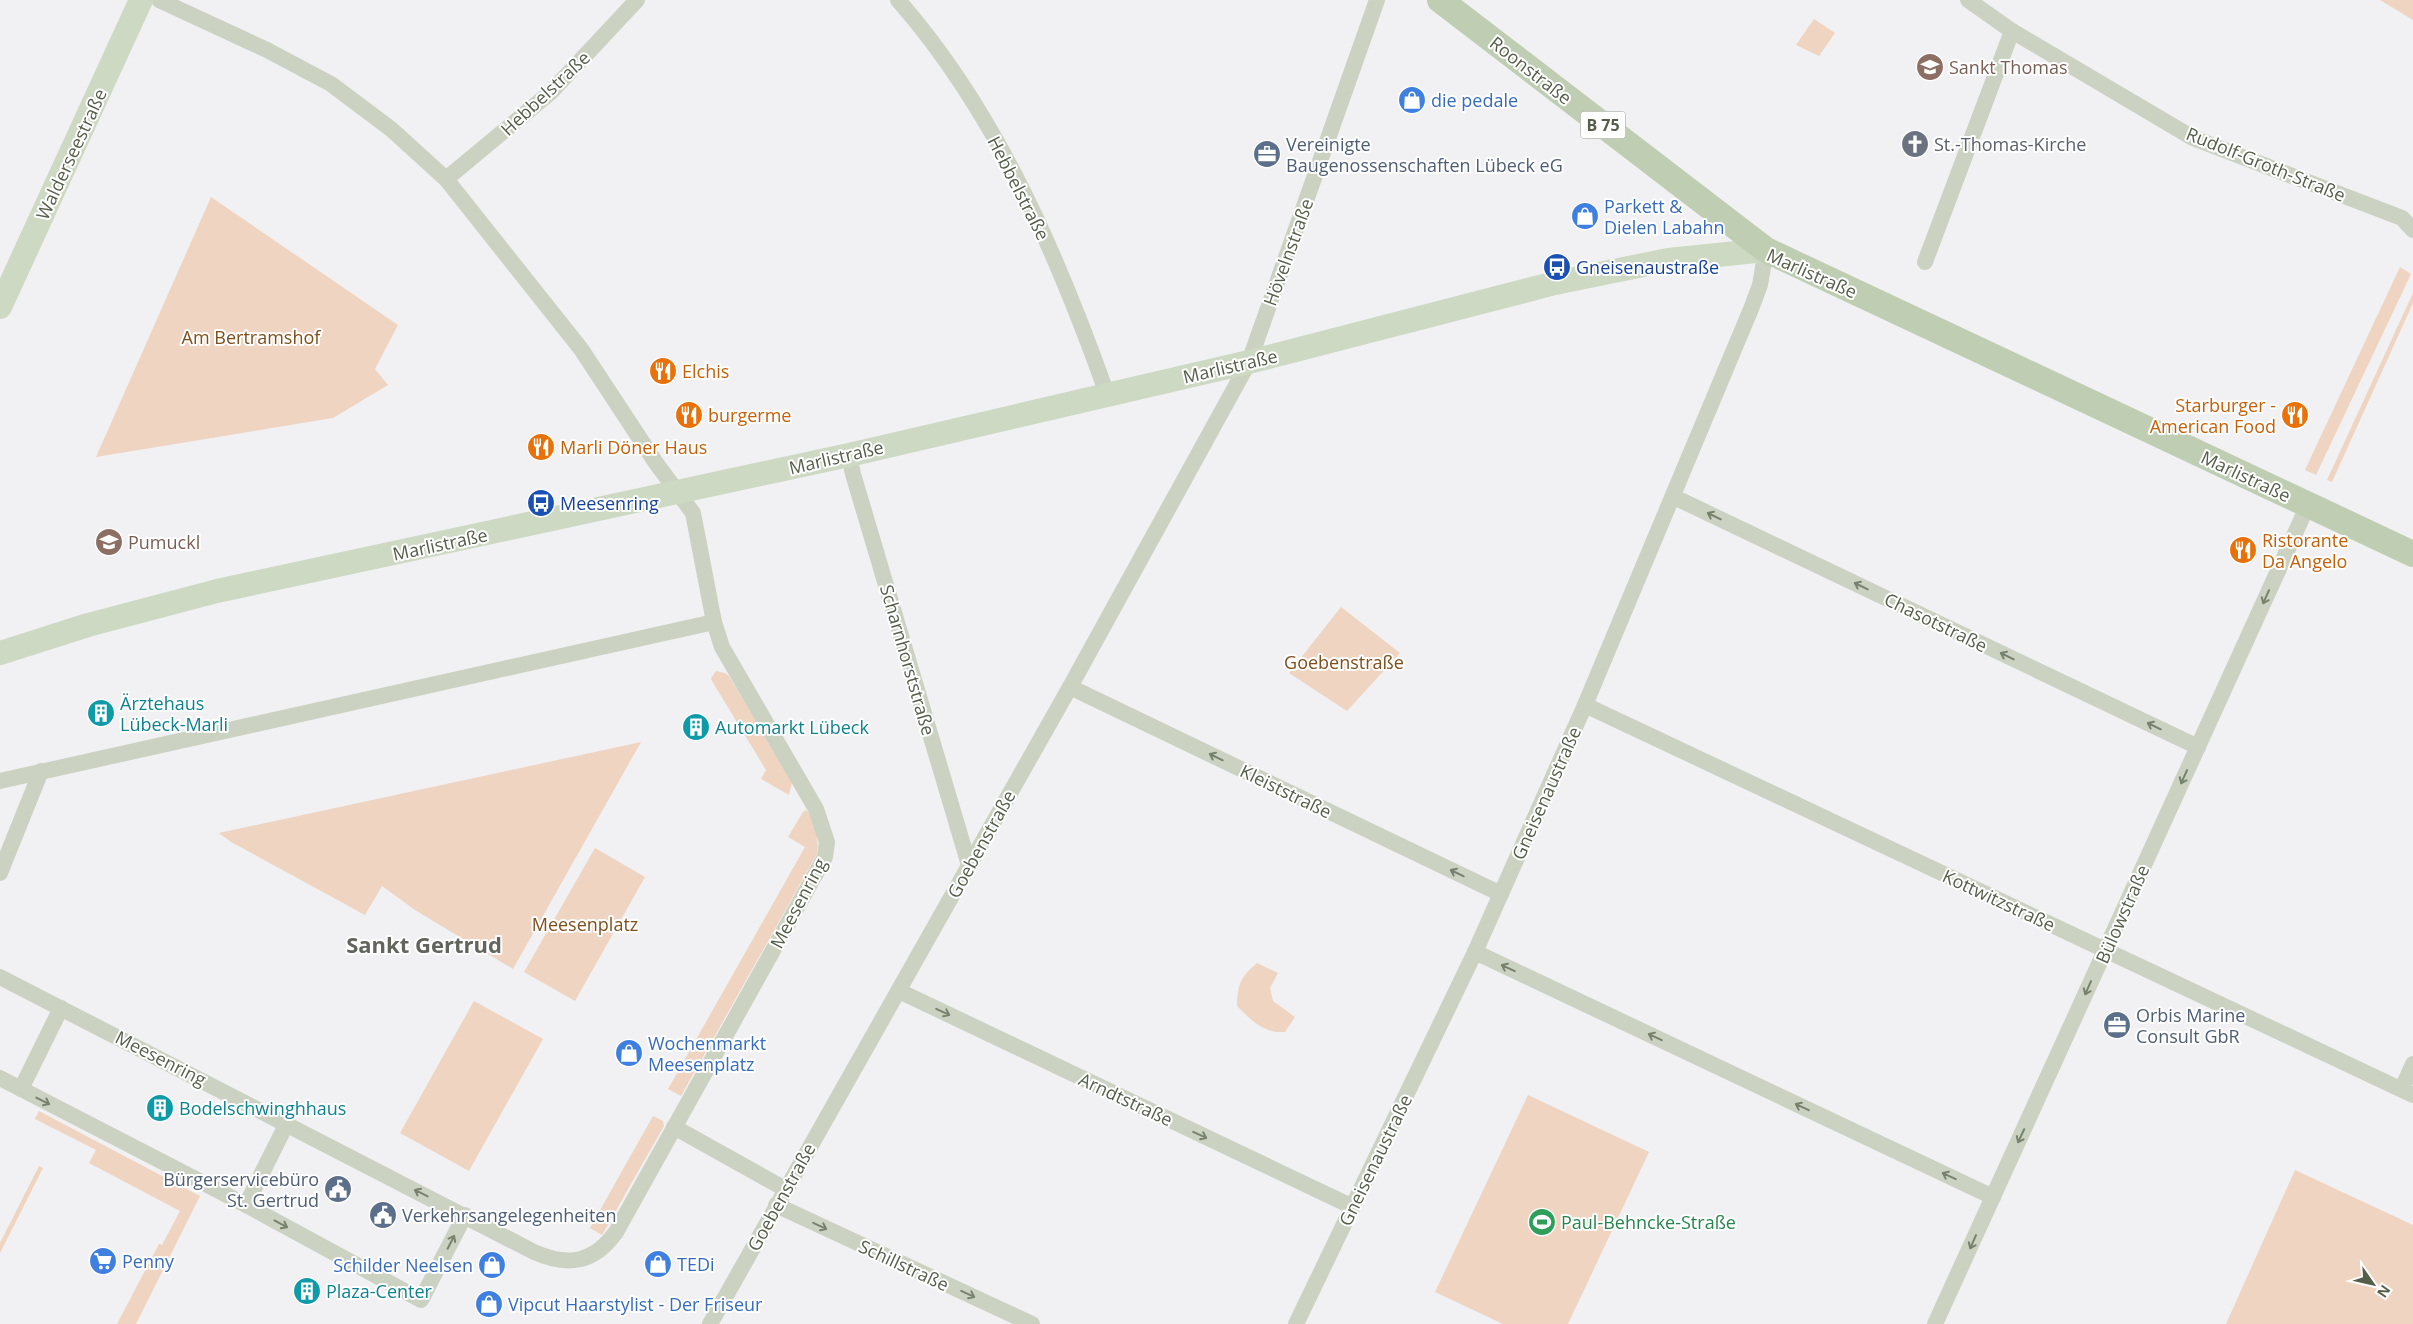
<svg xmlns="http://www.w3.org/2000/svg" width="2413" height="1324" viewBox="0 0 2413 1324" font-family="'Open Sans',sans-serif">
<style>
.green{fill:#eed4c1}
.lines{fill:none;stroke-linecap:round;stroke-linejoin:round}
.street{stroke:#cbd2c2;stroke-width:16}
.secondary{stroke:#ced9c4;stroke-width:24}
.primary{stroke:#bfceb2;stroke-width:26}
.oneway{stroke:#78816d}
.labels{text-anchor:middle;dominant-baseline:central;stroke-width:4;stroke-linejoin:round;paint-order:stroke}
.shield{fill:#fff;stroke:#878e80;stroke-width:1}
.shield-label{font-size:16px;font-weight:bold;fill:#545e49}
.education-label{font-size:18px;fill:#785e54;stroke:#fff;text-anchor:start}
.street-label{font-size:18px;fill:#545e49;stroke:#fff}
.shop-label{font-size:18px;fill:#366cbe;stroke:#fff;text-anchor:start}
.service-label{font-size:18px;fill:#4e5e75;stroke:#fff;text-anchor:start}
.worship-label{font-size:18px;fill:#5b616d;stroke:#fff;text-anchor:start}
.transit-label{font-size:18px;fill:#164399;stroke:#fff;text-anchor:start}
.park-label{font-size:18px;fill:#7e4f1b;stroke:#fff}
.food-label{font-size:18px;fill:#c56008;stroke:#fff;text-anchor:start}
.culture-label{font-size:18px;fill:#0d838f;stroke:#fff;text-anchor:start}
.leisure-label{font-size:18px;fill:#27864d;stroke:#fff;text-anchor:start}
.district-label{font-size:22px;font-weight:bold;fill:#61655d;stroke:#fff}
</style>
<rect width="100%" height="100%" fill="#f1f1f3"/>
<g class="green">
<path d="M 2380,0 L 2413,0 L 2413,20 Z"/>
<path d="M 1814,19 L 1835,33 L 1819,56 L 1796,45 Z"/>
<path d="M 211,197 L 398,325 L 375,369 L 388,385 L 333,418 L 96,457 Z"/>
<path d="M 2400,267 L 2411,274 L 2316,475 L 2305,470 Z"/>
<path d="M 2413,293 L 2413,303 L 2332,482 L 2327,480 Z"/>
<path d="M 1341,607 L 1400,653 L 1347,711 L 1289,673 Z"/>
<path d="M 716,671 L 725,673 L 729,676 L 789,775 L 792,783 L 789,795 L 761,779 L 766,770 L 712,681 L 711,678 Z"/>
<path d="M 641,742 L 513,969 L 415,910 L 382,886 L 365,915 L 231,842 L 219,833 Z"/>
<path d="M 806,810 C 816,817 819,842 817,854 L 681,1096 L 668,1089 L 805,847 L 788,837 L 803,812 Z"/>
<path d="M 595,848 L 645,877 L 575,1001 L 524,972 Z"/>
<path d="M 1257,963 L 1278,973 L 1270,988 L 1273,1001 L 1295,1017 L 1285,1032 C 1263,1033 1252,1021 1237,1006 C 1238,983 1240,978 1257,963 Z"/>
<path d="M 474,1001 L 543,1039 L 469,1171 L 400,1133 Z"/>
<path d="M 1528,1095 L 1649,1152 L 1568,1324 L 1503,1324 L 1435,1292 Z"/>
<path d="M 39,1111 L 200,1196 L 136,1324 L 117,1324 L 159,1244 L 162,1245 L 180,1211 L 89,1163 L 96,1150 L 35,1119 Z"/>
<path d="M 653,1116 L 663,1121 L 664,1126 L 602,1235 L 590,1228 Z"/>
<path d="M 39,1166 L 43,1168 L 0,1253 L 0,1243 Z"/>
<path d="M 2295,1170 L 2413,1225 L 2413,1324 L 2226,1324 Z"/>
</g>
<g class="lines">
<g class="street">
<path d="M 898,0 C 997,113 1057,254 1107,394"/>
<path d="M 1968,0 L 2012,31 L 2193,138 L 2402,218 L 2413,230"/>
<path d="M 446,179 L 551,92 L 637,0"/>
<path d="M 1925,262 L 2012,31"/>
<path d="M 849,455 L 853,474 L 969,865"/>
<path d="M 1674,497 L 2198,747"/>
<path d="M 1070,687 L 1501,894"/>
<path d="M 1585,705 L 2413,1095"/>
<path d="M 0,781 L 714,622"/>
<path d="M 0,873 L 41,771"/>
<path d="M 1475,952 L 1993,1197"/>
<path d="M 0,977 L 534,1252 C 568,1267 594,1263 616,1232 L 825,857 L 827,842 L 816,809 L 722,647 L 714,622 L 693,513 L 656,463 L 581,349 L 446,179 L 391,129 L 331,84 L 267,50 L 159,0"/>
<path d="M 899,991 L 1353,1207"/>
<path d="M 0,1078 L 246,1205 L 421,1300 L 465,1215"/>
<path d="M 21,1089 L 61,1008"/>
<path d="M 2402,1089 L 2413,1064"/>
<path d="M 674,1127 L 785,1189"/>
<path d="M 246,1205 L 287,1123"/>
<path d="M 776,1205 L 1032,1324"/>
<path d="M 710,1324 L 1070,687 L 1249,362 L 1377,0"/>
<path d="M 1296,1324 L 1475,952 L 1585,705 L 1751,309 L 1760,285 L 1766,250"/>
<path d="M 1935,1324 L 2308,505"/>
</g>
<g class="secondary">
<path d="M 0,307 L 141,0"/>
<path d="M 0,653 L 88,625 L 217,591 L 849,455 L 1249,362 L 1555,283 L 1668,260 L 1766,250"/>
</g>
<path class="primary" d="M 1440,0 L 1766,250 L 2413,554"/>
</g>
<defs><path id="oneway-shaft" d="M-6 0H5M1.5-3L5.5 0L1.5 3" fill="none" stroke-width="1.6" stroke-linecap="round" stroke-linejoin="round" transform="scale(1.25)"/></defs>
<g class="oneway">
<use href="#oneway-shaft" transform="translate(1714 516) rotate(-154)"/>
<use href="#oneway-shaft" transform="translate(1861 586) rotate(-154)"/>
<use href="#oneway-shaft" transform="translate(2266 597) rotate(114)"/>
<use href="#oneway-shaft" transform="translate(2007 656) rotate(-154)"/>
<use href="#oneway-shaft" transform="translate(2154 726) rotate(-154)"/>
<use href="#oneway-shaft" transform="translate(1216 757) rotate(-154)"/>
<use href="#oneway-shaft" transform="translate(2184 777) rotate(114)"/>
<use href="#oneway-shaft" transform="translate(1457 873) rotate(-154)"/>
<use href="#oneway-shaft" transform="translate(1508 968) rotate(-155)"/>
<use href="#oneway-shaft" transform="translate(2088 988) rotate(114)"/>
<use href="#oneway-shaft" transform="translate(943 1012) rotate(25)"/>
<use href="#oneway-shaft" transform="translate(1655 1037) rotate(-155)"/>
<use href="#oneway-shaft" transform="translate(43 1101) rotate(27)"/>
<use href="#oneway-shaft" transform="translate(1802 1107) rotate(-155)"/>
<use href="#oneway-shaft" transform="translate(1200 1135) rotate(25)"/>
<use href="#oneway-shaft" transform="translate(2021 1136) rotate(115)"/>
<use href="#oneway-shaft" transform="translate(1949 1176) rotate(-155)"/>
<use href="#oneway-shaft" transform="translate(421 1193) rotate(-153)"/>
<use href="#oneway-shaft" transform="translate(281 1224) rotate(28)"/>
<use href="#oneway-shaft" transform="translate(820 1226) rotate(25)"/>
<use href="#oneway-shaft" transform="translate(451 1242) rotate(-63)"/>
<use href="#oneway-shaft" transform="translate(1973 1242) rotate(114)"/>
<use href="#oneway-shaft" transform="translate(968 1294) rotate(25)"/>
</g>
<defs>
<g id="school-disc" transform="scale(1.4375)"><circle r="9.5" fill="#8d6e63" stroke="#fff"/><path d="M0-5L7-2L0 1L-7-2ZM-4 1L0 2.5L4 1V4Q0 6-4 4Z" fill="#fff"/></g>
<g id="shop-disc" transform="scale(1.4375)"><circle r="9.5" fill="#3f7fe0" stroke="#fff"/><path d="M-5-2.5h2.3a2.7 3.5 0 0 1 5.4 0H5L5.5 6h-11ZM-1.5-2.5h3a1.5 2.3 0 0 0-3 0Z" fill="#fff"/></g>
<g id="church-disc" transform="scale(1.4375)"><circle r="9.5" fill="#6b7280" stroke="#fff"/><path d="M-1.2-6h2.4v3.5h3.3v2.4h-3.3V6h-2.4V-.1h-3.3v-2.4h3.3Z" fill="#fff"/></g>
<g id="office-disc" transform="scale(1.4375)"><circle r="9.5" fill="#5c6f8a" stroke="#fff"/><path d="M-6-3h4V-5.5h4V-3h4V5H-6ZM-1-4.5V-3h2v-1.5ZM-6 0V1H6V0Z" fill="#fff"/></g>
<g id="bus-disc" transform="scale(1.4375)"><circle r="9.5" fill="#1a4fb4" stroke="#fff"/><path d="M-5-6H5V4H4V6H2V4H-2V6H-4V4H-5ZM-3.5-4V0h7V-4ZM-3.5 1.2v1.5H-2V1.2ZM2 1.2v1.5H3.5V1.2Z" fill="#fff"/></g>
<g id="restaurant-disc" transform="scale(1.4375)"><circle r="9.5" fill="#e8710a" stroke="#fff"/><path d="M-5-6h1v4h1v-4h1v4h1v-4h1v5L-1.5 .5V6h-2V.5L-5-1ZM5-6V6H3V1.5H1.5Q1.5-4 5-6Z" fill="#fff"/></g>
<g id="building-disc" transform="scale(1.4375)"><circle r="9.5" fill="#0f9aa8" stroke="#fff"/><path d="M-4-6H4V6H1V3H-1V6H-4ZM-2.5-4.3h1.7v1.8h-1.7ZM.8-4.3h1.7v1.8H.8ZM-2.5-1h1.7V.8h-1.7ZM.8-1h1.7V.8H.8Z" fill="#fff"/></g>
<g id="civic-disc" transform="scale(1.4375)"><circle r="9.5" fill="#5c6f8a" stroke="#fff"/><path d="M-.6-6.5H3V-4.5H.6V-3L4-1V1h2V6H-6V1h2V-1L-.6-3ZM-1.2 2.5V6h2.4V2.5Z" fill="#fff"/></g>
<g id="stadium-disc" transform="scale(1.4375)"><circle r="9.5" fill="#2e9e5b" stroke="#fff"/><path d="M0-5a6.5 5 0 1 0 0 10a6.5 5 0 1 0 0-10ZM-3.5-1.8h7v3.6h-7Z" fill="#fff"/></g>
<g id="supermarket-disc" transform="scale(1.4375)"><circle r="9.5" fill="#3f7fe0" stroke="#fff"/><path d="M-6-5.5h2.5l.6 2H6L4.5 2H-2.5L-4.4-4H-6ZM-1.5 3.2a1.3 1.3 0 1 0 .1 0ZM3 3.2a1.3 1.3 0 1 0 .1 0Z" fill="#fff"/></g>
</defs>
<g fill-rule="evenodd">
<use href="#school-disc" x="1930" y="67"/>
<use href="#shop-disc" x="1412" y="100"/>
<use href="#church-disc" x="1915" y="144"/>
<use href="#office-disc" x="1267" y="154"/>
<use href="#shop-disc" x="1585" y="216"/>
<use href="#bus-disc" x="1557" y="267"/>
<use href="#restaurant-disc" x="663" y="371"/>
<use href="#restaurant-disc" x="689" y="415"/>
<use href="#restaurant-disc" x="2295" y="415"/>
<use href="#restaurant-disc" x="541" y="447"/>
<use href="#bus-disc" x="541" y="503"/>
<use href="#school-disc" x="109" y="542"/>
<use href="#restaurant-disc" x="2243" y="550"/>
<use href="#building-disc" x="101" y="713"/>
<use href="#building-disc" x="696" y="727"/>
<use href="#office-disc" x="2117" y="1025"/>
<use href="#shop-disc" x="629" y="1053"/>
<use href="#building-disc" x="160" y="1108"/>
<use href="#civic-disc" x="338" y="1189"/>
<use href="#civic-disc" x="383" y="1215"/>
<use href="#stadium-disc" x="1542" y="1222"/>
<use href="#supermarket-disc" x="103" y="1261"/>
<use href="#shop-disc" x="658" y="1264"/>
<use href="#shop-disc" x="492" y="1265"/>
<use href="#building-disc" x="307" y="1291"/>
<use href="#shop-disc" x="489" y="1304"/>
</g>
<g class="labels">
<rect class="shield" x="1580.5" y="111.5" width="45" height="27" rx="4"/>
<g class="shield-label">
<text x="1603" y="125">B 75</text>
</g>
<g class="education-label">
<text x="1949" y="67">Sankt Thomas</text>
<text x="128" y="542">Pumuckl</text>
</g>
<g class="street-label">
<text transform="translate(1531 70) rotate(38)">Roonstraße</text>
<text transform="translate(545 93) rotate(-43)">Hebbelstraße</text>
<text transform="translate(71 154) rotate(-65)">Walderseestraße</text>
<text transform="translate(2266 164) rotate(22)">Rudolf-Groth-Straße</text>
<text transform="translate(1019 188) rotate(63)">Hebbelstraße</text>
<text transform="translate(1288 252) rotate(-70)">Hövelnstraße</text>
<text transform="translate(1812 273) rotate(24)">Marlistraße</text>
<text transform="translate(1230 366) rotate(-13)">Marlistraße</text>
<text transform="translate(836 457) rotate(-13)">Marlistraße</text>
<text transform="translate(2246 476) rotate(25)">Marlistraße</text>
<text transform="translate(440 544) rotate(-12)">Marlistraße</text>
<text transform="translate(1936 622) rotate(26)">Chasotstraße</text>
<text transform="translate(908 660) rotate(74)">Scharnhorststraße</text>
<text transform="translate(1286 791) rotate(26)">Kleiststraße</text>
<text transform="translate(1546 793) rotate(-66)">Gneisenaustraße</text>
<text transform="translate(981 844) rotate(-61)">Goebenstraße</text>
<text transform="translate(1999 900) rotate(25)">Kottwitzstraße</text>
<text transform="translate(798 903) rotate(-62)">Meesenring</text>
<text transform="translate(2122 914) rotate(-66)">Bülowstraße</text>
<text transform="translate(161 1058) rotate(27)">Meesenring</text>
<text transform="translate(1126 1099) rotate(25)">Arndtstraße</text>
<text transform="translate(1375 1160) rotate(-64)">Gneisenaustraße</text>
<text transform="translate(781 1197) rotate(-61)">Goebenstraße</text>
<text transform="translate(904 1265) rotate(25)">Schillstraße</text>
</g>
<g class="shop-label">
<text x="1431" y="100">die pedale</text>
<text x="1604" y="206">Parkett &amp;<tspan x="1604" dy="21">Dielen Labahn</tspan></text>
<text x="648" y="1043">Wochenmarkt<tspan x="648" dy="21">Meesenplatz</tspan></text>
<text x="122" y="1261">Penny</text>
<text x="677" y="1264">TEDi</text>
<text x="473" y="1265" text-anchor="end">Schilder Neelsen</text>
<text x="508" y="1304">Vipcut Haarstylist - Der Friseur</text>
</g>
<g class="service-label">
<text x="1286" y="144">Vereinigte<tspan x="1286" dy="21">Baugenossenschaften Lübeck eG</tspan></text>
<text x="2136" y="1015">Orbis Marine<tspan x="2136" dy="21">Consult GbR</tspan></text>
<text x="319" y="1179" text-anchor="end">Bürgerservicebüro<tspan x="319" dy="21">St. Gertrud</tspan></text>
<text x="402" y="1215">Verkehrsangelegenheiten</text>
</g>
<g class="worship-label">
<text x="1934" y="144">St.-Thomas-Kirche</text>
</g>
<g class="transit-label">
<text x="1576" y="267">Gneisenaustraße</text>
<text x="560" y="503">Meesenring</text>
</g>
<g class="park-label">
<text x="251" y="337">Am Bertramshof</text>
<text x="1344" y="662">Goebenstraße</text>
<text x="585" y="924">Meesenplatz</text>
</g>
<g class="food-label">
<text x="682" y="371">Elchis</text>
<text x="2276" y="405" text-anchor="end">Starburger -<tspan x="2276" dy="21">American Food</tspan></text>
<text x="708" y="415">burgerme</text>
<text x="560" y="447">Marli Döner Haus</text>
<text x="2262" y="540">Ristorante<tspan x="2262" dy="21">Da Angelo</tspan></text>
</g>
<g class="culture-label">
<text x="120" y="703">Ärztehaus<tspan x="120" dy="21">Lübeck-Marli</tspan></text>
<text x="715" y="727">Automarkt Lübeck</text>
<text x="179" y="1108">Bodelschwinghhaus</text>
<text x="326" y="1291">Plaza-Center</text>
</g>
<g class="leisure-label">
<text x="1561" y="1222">Paul-Behncke-Straße</text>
</g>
<g class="district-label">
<text x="424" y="944">Sankt Gertrud</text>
</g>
</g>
<g transform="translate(2373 1284) rotate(124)" stroke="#ffffff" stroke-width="4" paint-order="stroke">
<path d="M0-4L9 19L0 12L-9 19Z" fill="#545e49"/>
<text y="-8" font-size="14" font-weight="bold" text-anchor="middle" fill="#545e49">N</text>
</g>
</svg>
